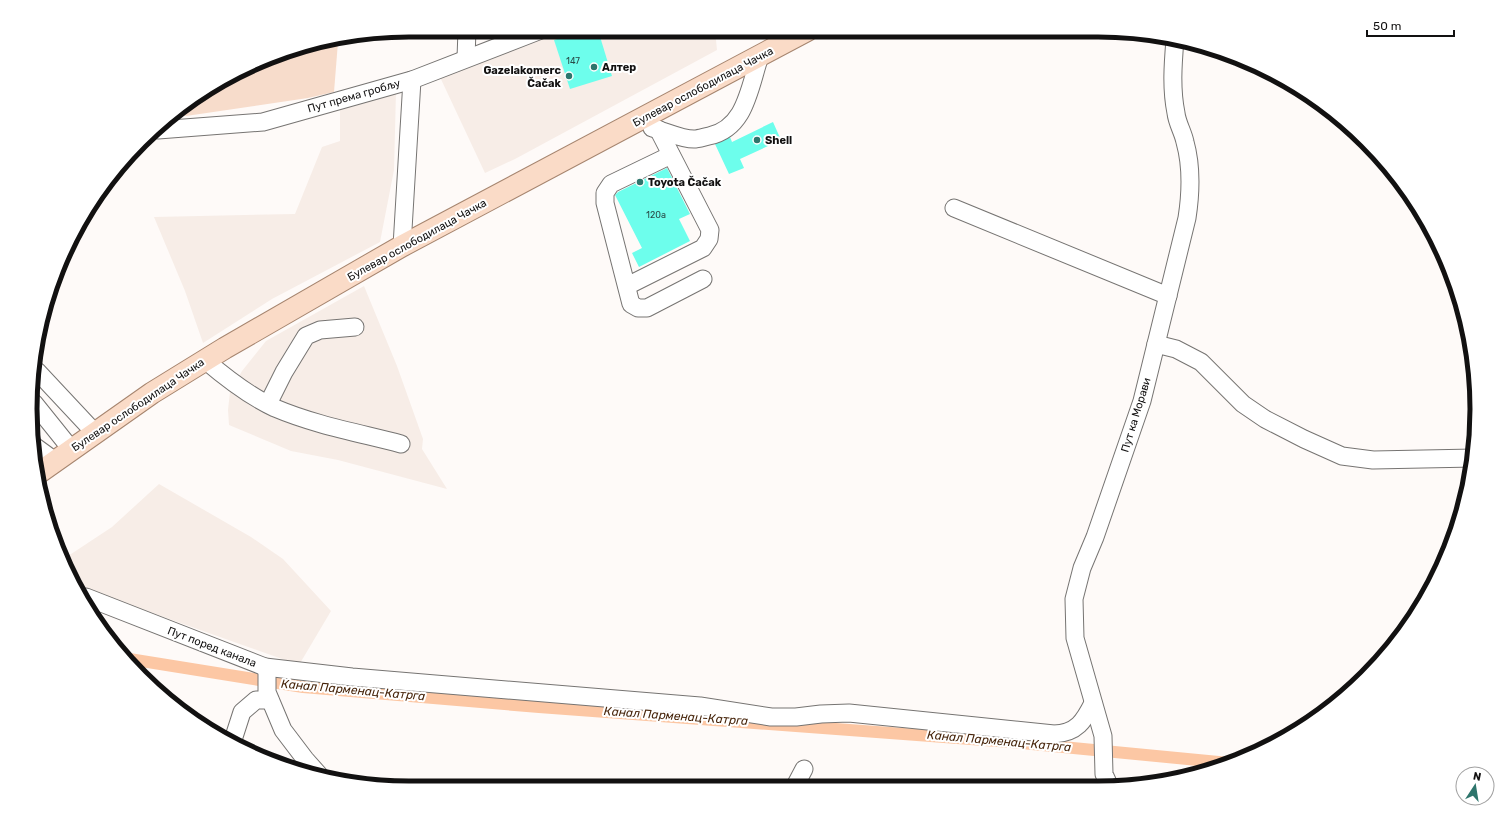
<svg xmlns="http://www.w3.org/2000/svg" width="1507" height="818" viewBox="0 0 1507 818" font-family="Rubik,sans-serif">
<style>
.built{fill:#f7ede7}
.green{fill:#f7dccb}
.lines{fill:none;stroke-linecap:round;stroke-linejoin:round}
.canal{stroke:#fcc7a4;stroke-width:12}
.building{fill:#6dfeec}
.minor-casing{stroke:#767472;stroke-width:19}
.major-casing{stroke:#a6856f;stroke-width:23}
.minor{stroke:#fff;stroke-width:17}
.major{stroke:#fadbc7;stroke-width:21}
.poi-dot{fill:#2e756c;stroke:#fff;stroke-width:1.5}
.labels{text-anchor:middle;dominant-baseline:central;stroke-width:4;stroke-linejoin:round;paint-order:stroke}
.number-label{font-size:9px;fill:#294c48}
.poi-label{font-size:11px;font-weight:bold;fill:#121111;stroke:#fff;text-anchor:start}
.street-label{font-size:11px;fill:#121111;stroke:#fff}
.water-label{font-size:12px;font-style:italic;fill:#47250b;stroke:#fff}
.rim{fill:none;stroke:#121111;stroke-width:5}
</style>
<rect width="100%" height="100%" fill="#fefaf8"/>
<g class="built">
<path d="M 549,30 L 715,30 L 717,50 L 515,159 L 485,173 L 439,75 Z"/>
<path d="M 396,92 L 394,170 L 380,242 L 272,299 L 203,343 L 185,291 L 154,217 L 295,214 L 322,147 L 340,141 L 340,105 Z"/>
<path d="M 364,286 L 397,366 L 423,439 L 422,449 L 447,489 L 338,460 L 291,451 L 229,425 L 228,410 L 230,392 L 242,371 L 266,341 Z"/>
<path d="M 159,484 L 251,537 L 283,559 L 331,611 L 299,665 L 79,587 L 62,560 L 112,527 Z"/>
</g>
<path class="green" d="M 338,42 L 334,92 L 308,98 L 186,116 L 173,114 L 178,108 L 287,50 Z"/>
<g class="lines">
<path class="canal" d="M 123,658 L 303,687 L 539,707 L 1011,742 L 1229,763"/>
</g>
<g class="building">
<path d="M 585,30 L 598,30 L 612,76 L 570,89 L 554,40 Z"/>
<path d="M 773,122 L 781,140 L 740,159 L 744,168 L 729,174 L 715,144 L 730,137 L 732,142 Z"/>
<path d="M 667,168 L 690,214 L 679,219 L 690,241 L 639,267 L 632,253 L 642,248 L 615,195 L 618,192 Z"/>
</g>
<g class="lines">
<g class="minor-casing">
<g id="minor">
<path d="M 466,58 L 467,30"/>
<path d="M 652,128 C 666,131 680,139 694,139 C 698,139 704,137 709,136 C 746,128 749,88 760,56"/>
<path d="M 158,130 L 263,122 L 412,80 L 541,30"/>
<path d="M 671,155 L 611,184 L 605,193 L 605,203 L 631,304 L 638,308 L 647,308 L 703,279"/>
<path d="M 954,208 L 1168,296"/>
<path d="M 402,246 L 412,80"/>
<path d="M 627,286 L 703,248 L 709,239 L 710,230 L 658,129"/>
<path d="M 1156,344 L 1176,349 L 1201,362 L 1243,404 L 1265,419 L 1304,439 L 1342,456 L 1373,460 L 1474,458"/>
<path d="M 205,360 C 226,378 249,396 275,408 C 315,425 359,433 401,444"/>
<path d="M 37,371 L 95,433"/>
<path d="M 34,403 L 71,449"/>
<path d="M 268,404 L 284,372 L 306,336 L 320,330 L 355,327"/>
<path d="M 33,445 L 55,461"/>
<path d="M 86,597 L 265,667 L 267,673 L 267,692 L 283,730 L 305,759 L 321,777"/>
<path d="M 265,667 L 352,677 L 700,706 L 771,717 L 796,717 L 821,714 L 849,713 L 1054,734 C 1077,733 1084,721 1093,703"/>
<path d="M 232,743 L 242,712 L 256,700 L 270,700"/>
<path d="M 1109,785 L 1104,774 L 1103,736 L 1075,638 L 1074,599 L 1082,568 L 1095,537 L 1142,401 L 1187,218 C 1191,192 1192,167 1185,142 C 1183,132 1177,123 1176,113 C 1171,88 1173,64 1175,39"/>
<path d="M 795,786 L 804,769"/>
</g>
</g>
<g class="major-casing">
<path id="major" d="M 40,472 L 152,393 L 225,348 L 402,246 L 808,30"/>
</g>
<use href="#minor" class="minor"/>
<use href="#major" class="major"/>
</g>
<g class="poi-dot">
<circle cx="594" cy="67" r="4"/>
<circle cx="569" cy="76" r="4"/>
<circle cx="757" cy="140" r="4"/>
<circle cx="640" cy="182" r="4"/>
</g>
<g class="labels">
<g class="number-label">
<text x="573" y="61">147</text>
<text x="656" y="215">120a</text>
</g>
<g class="poi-label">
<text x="602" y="67">Алтер</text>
<text x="561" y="70" text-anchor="end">Gazelakomerc<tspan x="561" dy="13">Čačak</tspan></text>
<text x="765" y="140">Shell</text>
<text x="648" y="182">Toyota Čačak</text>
</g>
<g class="street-label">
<text transform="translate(703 87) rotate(-28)">Булевар ослободилаца Чачка</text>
<text transform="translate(354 96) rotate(-16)">Пут према гробљу</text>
<text transform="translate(417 240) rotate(-29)">Булевар ослободилаца Чачка</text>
<text transform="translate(138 405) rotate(-34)">Булевар ослободилаца Чачка</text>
<text transform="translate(1136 415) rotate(-73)">Пут ка Морави</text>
<text transform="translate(212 647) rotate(21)">Пут поред канала</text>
</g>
<g class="water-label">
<text transform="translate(353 690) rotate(5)">Канал Парменац-Катрга</text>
<text transform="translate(676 716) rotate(4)">Канал Парменац-Катрга</text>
<text transform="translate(999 741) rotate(5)">Канал Парменац-Катрга</text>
</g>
</g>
<path d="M0 0H1507V818H0ZM409 37H1098A372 372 0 0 1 1470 409V409A372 372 0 0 1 1098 781H409A372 372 0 0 1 37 409V409A372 372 0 0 1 409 37Z" fill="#fff" fill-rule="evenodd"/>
<path class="rim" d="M409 37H1098A372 372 0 0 1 1470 409V409A372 372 0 0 1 1098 781H409A372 372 0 0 1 37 409V409A372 372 0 0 1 409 37Z"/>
<g transform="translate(1475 786) rotate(12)"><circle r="19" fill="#ffffff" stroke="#a0a0a0"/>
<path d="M0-3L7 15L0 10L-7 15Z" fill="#2e756c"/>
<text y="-6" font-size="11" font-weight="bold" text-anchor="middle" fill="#121111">N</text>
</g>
<path d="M1367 30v6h87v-6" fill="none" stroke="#121111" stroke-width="2"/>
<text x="1373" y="30" font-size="12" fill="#121111" stroke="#ffffff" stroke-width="3" paint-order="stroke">50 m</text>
</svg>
